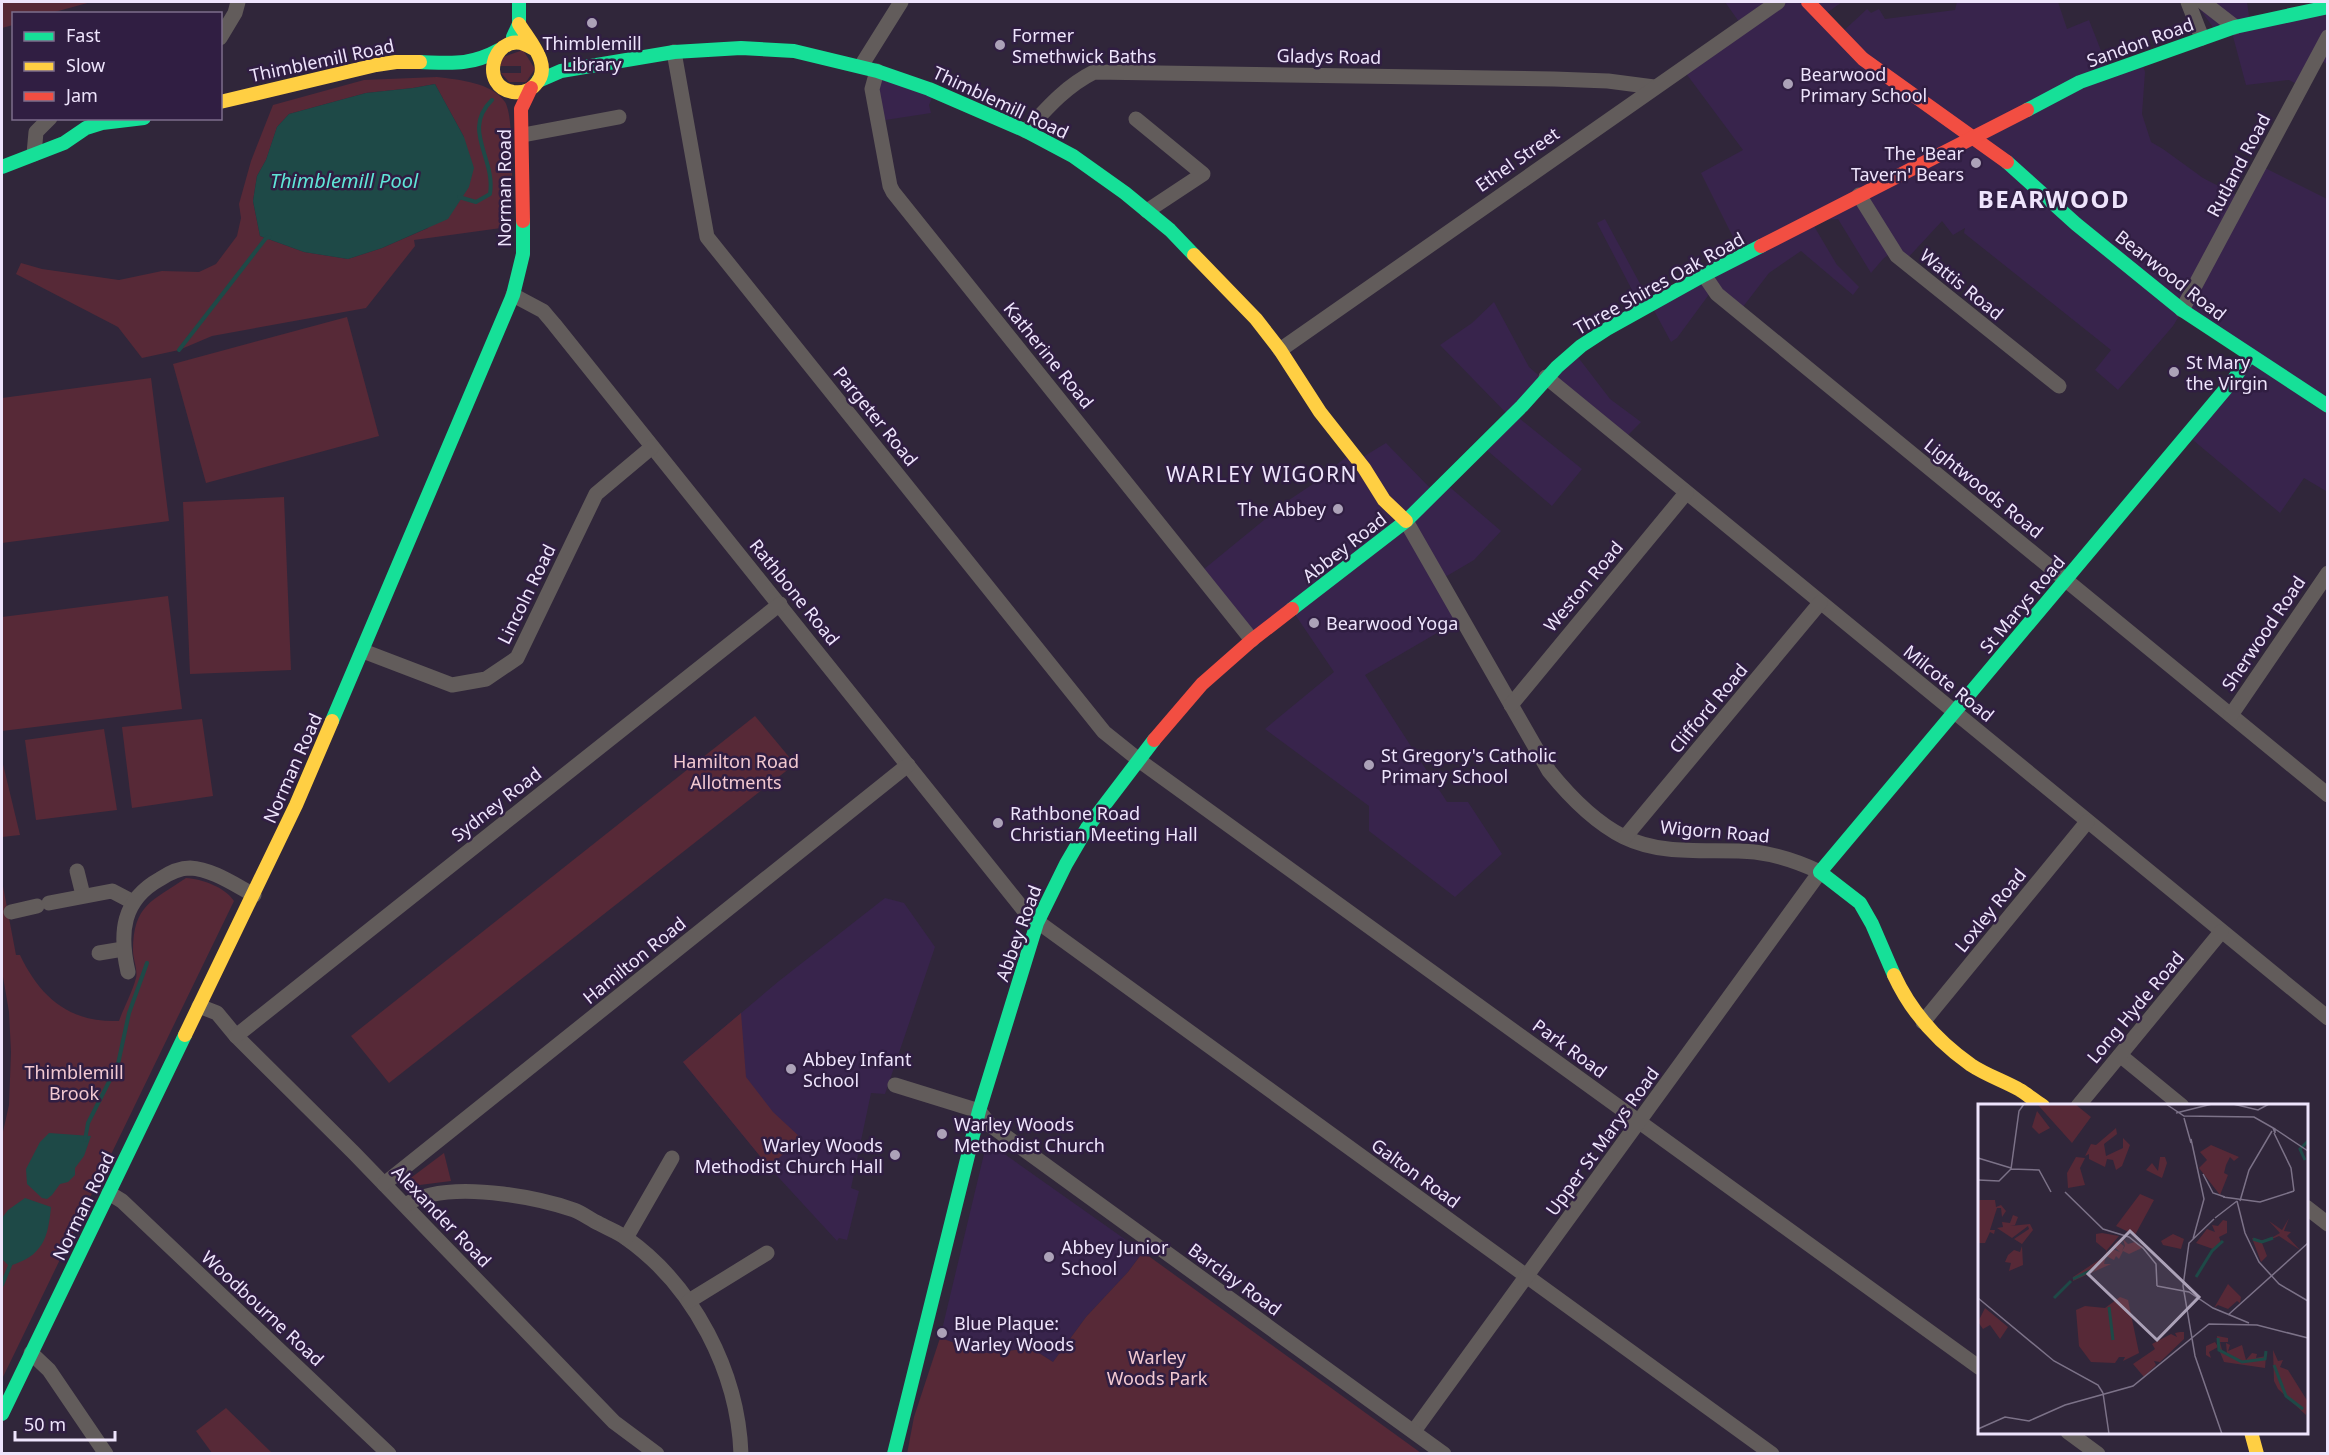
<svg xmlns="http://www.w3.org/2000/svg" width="2329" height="1455" viewBox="0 0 2329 1455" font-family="'Noto Sans',sans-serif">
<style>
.built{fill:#38244c}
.green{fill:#572937;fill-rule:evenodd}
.water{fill:#1e4947}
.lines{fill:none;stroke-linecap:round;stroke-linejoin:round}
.stream{stroke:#1e4947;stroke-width:4}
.street{stroke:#625c5b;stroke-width:15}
.fast{stroke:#16e098;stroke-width:14}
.slow{stroke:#ffcf43;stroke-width:14}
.jam{stroke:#f24e42;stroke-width:14}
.poi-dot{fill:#aca2b8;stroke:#301e42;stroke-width:2}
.labels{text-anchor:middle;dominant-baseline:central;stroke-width:5;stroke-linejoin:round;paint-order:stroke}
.poi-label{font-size:18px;fill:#eee4fc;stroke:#301e42;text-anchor:start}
.street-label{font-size:18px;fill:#eee4fc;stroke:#301e42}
.park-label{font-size:18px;fill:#f2c9d1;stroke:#301e42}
.water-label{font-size:20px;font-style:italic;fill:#5fe6d7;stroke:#301e42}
.quarter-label{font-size:21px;letter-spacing:1.5px;fill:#eee4fc;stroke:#301e42}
.district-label{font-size:24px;font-weight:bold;letter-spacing:1.5px;fill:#eee4fc;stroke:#301e42}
.inset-river{fill:none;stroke:#1e4947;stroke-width:3}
.inset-road{fill:none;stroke:#7c7288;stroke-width:1.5}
.view{fill:#aca2b8;fill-opacity:0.15;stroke:#aca2b8;stroke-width:3}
.inset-edge{fill:none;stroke:#eee4fc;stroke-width:3}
</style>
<rect width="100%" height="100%" fill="#30263a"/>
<g class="built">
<path d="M 1725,2 L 1842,2 L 1821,17 L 1838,36 L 1867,9 L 1871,13 L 1879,9 L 1885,19 L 1955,10 L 1957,2 L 2058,2 L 2067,29 L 2089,20 L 2109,71 L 2141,60 L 2145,72 L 2142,114 L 2151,142 L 2163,149 L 2203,178 L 2242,198 L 2259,165 L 2327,199 L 2326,491 L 2304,478 L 2280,513 L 2187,435 L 2249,356 L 2182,311 L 2173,326 L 2118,390 L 2095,370 L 2111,350 L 1964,233 L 1965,228 L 1953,235 L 1942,221 L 1904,262 L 1893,251 L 1883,259 L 1871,273 L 1838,219 L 1811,221 L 1837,265 L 1859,287 L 1853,295 L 1801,251 L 1769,273 L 1739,312 L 1713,289 L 1677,338 L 1671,342 L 1651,305 L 1642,309 L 1597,223 L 1605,219 L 1651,304 L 1742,255 L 1701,173 L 1743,150 L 1682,68 L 1742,26 Z"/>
<path d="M 2195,2 L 2247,2 L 2250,23 L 2327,7 L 2327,64 L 2316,58 L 2301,86 L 2289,80 L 2246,85 L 2231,29 L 2217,33 Z"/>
<path d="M 877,71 L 935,91 L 929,105 L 931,113 L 879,121 Z"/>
<path d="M 1494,302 L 1529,367 L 1544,380 L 1514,414 L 1582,469 L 1552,506 L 1482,446 L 1510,417 L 1440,345 L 1472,323 Z"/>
<path d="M 1574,352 L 1610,399 L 1641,422 L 1622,441 L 1546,378 Z"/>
<path d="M 1386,443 L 1435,493 L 1445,483 L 1501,531 L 1474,560 L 1440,580 L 1461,619 L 1365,675 L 1447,802 L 1468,802 L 1502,854 L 1455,897 L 1369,831 L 1369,806 L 1265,729 L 1334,672 L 1292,610 L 1252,640 L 1198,574 L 1286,502 L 1313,484 L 1351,453 L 1358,460 Z"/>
<path d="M 885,898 L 904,903 L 935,947 L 885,1094 L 871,1093 L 851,1188 L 859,1191 L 847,1240 L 839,1238 L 837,1241 L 769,1167 L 683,1062 L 779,981 Z"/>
<path d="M 996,1148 L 1143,1252 L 1128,1272 L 1086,1317 L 1053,1362 L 1039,1353 L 1026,1349 L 987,1353 L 940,1338 L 984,1154 L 989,1149 Z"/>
</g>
<g class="green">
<path d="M 2,2 L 91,2 L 51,13 L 14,14 L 13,25 L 2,28 Z"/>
<path d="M 523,50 L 535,69 L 526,82 L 509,82 L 501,73 L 521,73 L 521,66 L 500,66 L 503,57 Z"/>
<path d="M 437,77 C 459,80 491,82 505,102 C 514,116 511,179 513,199 L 505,201 L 501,228 L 414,240 L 415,246 L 366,308 L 212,336 L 179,350 L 142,358 L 118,327 L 16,274 L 21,263 L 42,269 L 119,280 L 162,271 L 199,272 L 216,264 L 237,236 L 241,218 L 239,204 L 251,161 L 273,105 L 364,80 ZM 435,84 L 464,137 L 428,228 L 382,248 L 348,259 L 304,252 L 260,236 L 253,201 L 257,176 L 266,160 L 277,127 L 289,114 L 366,93 L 413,88 Z"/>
<path d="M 347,317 L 379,436 L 206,483 L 173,364 Z"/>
<path d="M 151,378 L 169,521 L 2,543 L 2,398 Z"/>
<path d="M 284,497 L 291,670 L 190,674 L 183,502 Z"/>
<path d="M 168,596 L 182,709 L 2,731 L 2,617 Z"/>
<path d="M 755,716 L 795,764 L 389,1083 L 351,1036 Z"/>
<path d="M 202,719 L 213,796 L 132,808 L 122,727 Z"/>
<path d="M 104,729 L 117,810 L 36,820 L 25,740 Z"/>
<path d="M 2,760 L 20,835 L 2,837 Z"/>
<path d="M 186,878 C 202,879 225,887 234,901 L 2,1379 L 2,1136 L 9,1105 L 11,1052 L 9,1012 L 2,971 L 2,881 L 16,955 L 20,955 C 40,997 69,1023 119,1021 C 124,1007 132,993 136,978 C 138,970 133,959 133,951 C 133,904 153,901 186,878 Z"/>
<path d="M 741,1013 L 746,1077 L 773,1112 L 801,1138 L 769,1167 L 683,1062 Z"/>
<path d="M 444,1153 L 451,1181 L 404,1187 L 404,1183 Z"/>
<path d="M 1143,1252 L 1421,1453 L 907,1454 L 914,1417 L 940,1338 L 987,1353 L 1025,1349 L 1039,1353 L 1053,1362 L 1086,1317 L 1128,1272 Z"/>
<path d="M 226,1408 L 272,1453 L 212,1453 L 196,1431 Z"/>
</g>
<g class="water">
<path d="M 435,84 L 464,137 L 474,168 L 469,187 L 448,219 L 382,248 L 348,259 L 304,252 L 260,236 L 253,201 L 257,176 L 266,160 L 277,127 L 289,114 L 366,93 L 413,88 Z"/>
<path d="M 49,1133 L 91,1136 L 84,1156 L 75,1168 L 75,1175 L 68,1182 L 60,1184 L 52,1195 L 47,1199 L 42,1198 L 27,1184 L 26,1169 L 40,1142 Z"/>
<path d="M 25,1198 L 51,1207 C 48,1238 43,1256 9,1266 L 2,1259 L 2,1218 L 8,1210 Z"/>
</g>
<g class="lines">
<g class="stream">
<path d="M 459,197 L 476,202 L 490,194 C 496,158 461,130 492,100"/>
<path d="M 179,350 L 266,238 L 270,237"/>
<path d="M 85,1140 L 88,1123 L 118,1064 L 129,1013 L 147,963"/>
<path d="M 2,1285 L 11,1263"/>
</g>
<g class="street">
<path d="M 2188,2 L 2202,38"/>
<path d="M 2203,2 L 2235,27"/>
<path d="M 220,38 L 235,13 L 238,2"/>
<path d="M 674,52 L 707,237 L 1104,732 L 1144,764 L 1980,1368"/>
<path d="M 861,66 L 901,2"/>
<path d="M 877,71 L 872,89 L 890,186 L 893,192 L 1252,640"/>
<path d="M 1136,119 L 1203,174 L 1147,211"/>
<path d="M 1026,131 C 1047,108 1066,86 1094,72 L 1554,79 L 1608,81 L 1654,87"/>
<path d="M 523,135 L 619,117"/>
<path d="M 34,154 L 36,132 L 50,118"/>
<path d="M 1859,195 L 1897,256 L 2059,386"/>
<path d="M 1704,275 L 1717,294 L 2328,795"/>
<path d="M 513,295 L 543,311 L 554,324 L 1027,914 L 1772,1454"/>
<path d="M 2182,310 L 2328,37"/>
<path d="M 1280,350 L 1778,2"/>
<path d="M 1546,377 L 2328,1018"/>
<path d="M 1406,521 L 1549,771 C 1570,797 1594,822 1624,837 C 1665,857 1712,848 1755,852 C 1779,855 1799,862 1820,872 L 1414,1431"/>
<path d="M 363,651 L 452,685 L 486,679 L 517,658 L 596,494 L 652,447"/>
<path d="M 1511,705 L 1686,493"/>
<path d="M 2231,715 L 2328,573"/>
<path d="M 1625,837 L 1820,603"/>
<path d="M 77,871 L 83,895"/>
<path d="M 49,903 L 112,891 L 133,902"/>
<path d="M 11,912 L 37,906"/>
<path d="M 99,953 L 123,949"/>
<path d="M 128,972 C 119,933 122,900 160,879 C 169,873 179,868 190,868 C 212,869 235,885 254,895"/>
<path d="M 199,1006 L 217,1013 L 236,1036 L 354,1153 L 614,1422 L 657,1454"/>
<path d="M 1923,1022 L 2087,822"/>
<path d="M 236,1036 L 780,604"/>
<path d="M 2121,1056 L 2182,1106"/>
<path d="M 895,1085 L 979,1111 L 990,1125 L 1444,1454"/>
<path d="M 2078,1106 L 2221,932"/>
<path d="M 384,1184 L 908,765"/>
<path d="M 109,1193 L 122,1201 L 389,1454"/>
<path d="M 405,1205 C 432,1188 472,1190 503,1194 C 527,1197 551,1202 574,1210 C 582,1213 590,1219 598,1223 C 607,1228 618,1232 626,1238 C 694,1286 738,1372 741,1454"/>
<path d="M 2306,1207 L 2328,1224"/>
<path d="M 626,1238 L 672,1158"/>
<path d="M 689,1301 L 767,1253"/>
<path d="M 31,1353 L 49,1370 L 106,1454"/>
<path d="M 2068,1432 L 2098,1454"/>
</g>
<g class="fast">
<path d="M 513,37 L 519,24 L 519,2"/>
<path d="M 420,62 C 451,63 470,66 499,50"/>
<path d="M 538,81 L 561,71 L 674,52 L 741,48 L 794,51 L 877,71 L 929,89 L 1026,131 L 1073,156 L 1125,193 L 1170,230 L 1194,255"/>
<path d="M 2027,110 L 2080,82 L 2235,27 L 2328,7"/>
<path d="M 2007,162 L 2076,224 L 2182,310 L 2328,406"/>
<path d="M 2,167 L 64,143 L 86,128 L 102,123 L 144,118"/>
<path d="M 1292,609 L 1406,521 L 1522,406 L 1557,367 L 1581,346 L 1607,329 L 1704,275 L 1761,246"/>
<path d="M 332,721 L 513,295 L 523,254 L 523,221"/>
<path d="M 1894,975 L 1872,924 L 1860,903 L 1820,872 L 2234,379 L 2249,356"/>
<path d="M 2,1414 L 185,1035"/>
<path d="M 894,1454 L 979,1111 L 1037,923 L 1066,864 L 1087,828 L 1154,740"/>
</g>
<g class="slow">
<path d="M 519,24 C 529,41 554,66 535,85 C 530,91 521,93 513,92 C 479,86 493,37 521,43 C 525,44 530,47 534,49"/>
<path d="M 220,102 L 376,65 L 396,62 L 420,62"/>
<path d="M 1194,255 L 1256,319 L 1280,350 L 1320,412 L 1364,468 L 1384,500 L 1406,521"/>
<path d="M 1894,975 C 1911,1012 1937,1041 1971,1065 C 1986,1075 2004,1081 2020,1090 C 2028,1095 2035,1101 2043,1106"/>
<path d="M 185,1035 L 296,805 L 332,721"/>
<path d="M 2251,1432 L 2257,1454"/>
</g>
<g class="jam">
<path d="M 1808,2 L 1863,59 L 2007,162"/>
<path d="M 523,221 L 521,109 L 531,88"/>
<path d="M 1761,246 L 2027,110"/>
<path d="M 1154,740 L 1202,684 L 1252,640 L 1292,609"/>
</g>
</g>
<g class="poi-dot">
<circle cx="592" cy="23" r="6"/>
<circle cx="1000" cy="45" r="6"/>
<circle cx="1788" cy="84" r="6"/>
<circle cx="1976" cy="163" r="6"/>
<circle cx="2174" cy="372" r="6"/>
<circle cx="1338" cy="509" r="6"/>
<circle cx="1314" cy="623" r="6"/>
<circle cx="1369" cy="765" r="6"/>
<circle cx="998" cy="823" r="6"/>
<circle cx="791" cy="1069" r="6"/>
<circle cx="942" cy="1134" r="6"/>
<circle cx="895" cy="1155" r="6"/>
<circle cx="1049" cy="1257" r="6"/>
<circle cx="942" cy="1333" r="6"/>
</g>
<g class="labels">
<g class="poi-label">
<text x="1012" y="35">Former<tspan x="1012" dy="21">Smethwick Baths</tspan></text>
<text x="592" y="43" text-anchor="middle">Thimblemill<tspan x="592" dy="21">Library</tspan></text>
<text x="1800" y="74">Bearwood<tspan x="1800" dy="21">Primary School</tspan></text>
<text x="1964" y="153" text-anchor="end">The 'Bear<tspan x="1964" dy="21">Tavern' Bears</tspan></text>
<text x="2186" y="362">St Mary<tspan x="2186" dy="21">the Virgin</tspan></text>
<text x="1326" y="509" text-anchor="end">The Abbey</text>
<text x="1326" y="623">Bearwood Yoga</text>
<text x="1381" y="755">St Gregory's Catholic<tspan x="1381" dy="21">Primary School</tspan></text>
<text x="1010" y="813">Rathbone Road<tspan x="1010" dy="21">Christian Meeting Hall</tspan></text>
<text x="803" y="1059">Abbey Infant<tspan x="803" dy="21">School</tspan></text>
<text x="954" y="1124">Warley Woods<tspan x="954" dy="21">Methodist Church</tspan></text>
<text x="883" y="1145" text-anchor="end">Warley Woods<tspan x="883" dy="21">Methodist Church Hall</tspan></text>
<text x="1061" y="1247">Abbey Junior<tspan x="1061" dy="21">School</tspan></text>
<text x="954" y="1323">Blue Plaque:<tspan x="954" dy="21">Warley Woods</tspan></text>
</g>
<g class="street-label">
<text transform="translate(2140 42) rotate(-20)">Sandon Road</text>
<text transform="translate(1329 56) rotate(1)">Gladys Road</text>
<text transform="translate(322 60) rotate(-12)">Thimblemill Road</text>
<text transform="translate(1001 102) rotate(25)">Thimblemill Road</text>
<text transform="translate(1517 159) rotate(-35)">Ethel Street</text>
<text transform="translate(2238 165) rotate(-62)">Rutland Road</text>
<text transform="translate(504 188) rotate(-90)">Norman Road</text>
<text transform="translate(2171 275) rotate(38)">Bearwood Road</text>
<text transform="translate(1659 283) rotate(-29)">Three Shires Oak Road</text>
<text transform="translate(1962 284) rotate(39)">Wattis Road</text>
<text transform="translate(1049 355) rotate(51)">Katherine Road</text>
<text transform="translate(876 416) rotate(51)">Pargeter Road</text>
<text transform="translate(1984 488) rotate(39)">Lightwoods Road</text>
<text transform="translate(1344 547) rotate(-38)">Abbey Road</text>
<text transform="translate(1583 586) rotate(-50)">Weston Road</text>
<text transform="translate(795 592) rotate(51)">Rathbone Road</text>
<text transform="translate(526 594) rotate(-64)">Lincoln Road</text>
<text transform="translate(2022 604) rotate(-50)">St Marys Road</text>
<text transform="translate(2263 633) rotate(-56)">Sherwood Road</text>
<text transform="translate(1949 683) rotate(39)">Milcote Road</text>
<text transform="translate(1708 708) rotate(-50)">Clifford Road</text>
<text transform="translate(292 768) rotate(-66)">Norman Road</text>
<text transform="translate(496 804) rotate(-38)">Sydney Road</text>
<text transform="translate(1715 831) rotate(5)">Wigorn Road</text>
<text transform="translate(1990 910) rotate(-51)">Loxley Road</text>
<text transform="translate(1018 933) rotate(-70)">Abbey Road</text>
<text transform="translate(634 960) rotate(-39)">Hamilton Road</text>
<text transform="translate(2135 1007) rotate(-50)">Long Hyde Road</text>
<text transform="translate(1570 1048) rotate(36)">Park Road</text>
<text transform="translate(1602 1141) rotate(-54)">Upper St Marys Road</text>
<text transform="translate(1416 1173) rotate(36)">Galton Road</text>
<text transform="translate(83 1206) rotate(-64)">Norman Road</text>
<text transform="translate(442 1216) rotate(46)">Alexander Road</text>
<text transform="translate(1235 1279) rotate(36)">Barclay Road</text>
<text transform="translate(263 1308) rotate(43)">Woodbourne Road</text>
</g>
<g class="park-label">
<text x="736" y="761">Hamilton Road<tspan x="736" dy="21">Allotments</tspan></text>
<text x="74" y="1072">Thimblemill<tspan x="74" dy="21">Brook</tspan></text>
<text x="1157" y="1357">Warley<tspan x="1157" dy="21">Woods Park</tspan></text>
</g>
<g class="water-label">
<text x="344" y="180">Thimblemill Pool</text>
</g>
<g class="quarter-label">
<text x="1262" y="474">WARLEY WIGORN</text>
</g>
<g class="district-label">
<text x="2054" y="198">BEARWOOD</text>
</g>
</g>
<g transform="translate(1978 1104)">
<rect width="330" height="330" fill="#30263a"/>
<path d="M 97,0 L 113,13 L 94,39 L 60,1 ZM 59,7 L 72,24 L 61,30 L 54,23 ZM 138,24 L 139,30 L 126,40 L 128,52 L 145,44 L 145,34 L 152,41 L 144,62 L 138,66 L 135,56 L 129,55 L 127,63 L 111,55 L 111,50 L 107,52 L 113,40 L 118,41 ZM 233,41 L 261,53 L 256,57 L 252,53 L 248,61 L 246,69 L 250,71 L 242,91 L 221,64 L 229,56 L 222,48 ZM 98,53 L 107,54 L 102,64 L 107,81 L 90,84 L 89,69 ZM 182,53 L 187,53 L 189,59 L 184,74 L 168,66 L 174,59 L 180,67 ZM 162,90 L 176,96 L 157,131 L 138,122 ZM 0,96 L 17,96 L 18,103 L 23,101 L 28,107 L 24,113 L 23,104 L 19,104 L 12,126 L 17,126 L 16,130 L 12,128 L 7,139 L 0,139 ZM 35,111 L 40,113 L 37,121 L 32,122 L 52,120 L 55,126 L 44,140 L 36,135 L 51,125 L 50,122 L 34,134 L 19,124 L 25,123 L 24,118 L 32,119 ZM 311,114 L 306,127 L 313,128 L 309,132 L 322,146 L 301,132 L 284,139 L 289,152 L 283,158 L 274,134 L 282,137 L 295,133 L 302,129 L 291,117 L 304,126 ZM 245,116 L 249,117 L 249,129 L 241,133 L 243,138 L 235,145 L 218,139 L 229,125 L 237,128 L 234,121 L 240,122 ZM 124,129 L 141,132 L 129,146 L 130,151 L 134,145 L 142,148 L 135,142 L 139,137 L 146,142 L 144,147 L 147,142 L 145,135 L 150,140 L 157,138 L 166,143 L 151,150 L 145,147 L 141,155 L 138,152 L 136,156 L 128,152 L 126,160 L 133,160 L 95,177 L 95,173 L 127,152 L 129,147 L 118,138 L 118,130 ZM 195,130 L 206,135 L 203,145 L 185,141 L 183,137 ZM 44,142 L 45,161 L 31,167 L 33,159 L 27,158 L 30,151 L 36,146 L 42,148 ZM 250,180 L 263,193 L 262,199 L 259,197 L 250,205 L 240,201 L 236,204 ZM 142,193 L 150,196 L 161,249 L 145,257 L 147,253 L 141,253 L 137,259 L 113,258 L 101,242 L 98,206 L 107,202 L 127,204 ZM 7,204 L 30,223 L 22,235 L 12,221 L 5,225 L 0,218 ZM 202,228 L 206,228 L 206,235 L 182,258 L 176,257 L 178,261 L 166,273 L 155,260 L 177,245 L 174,240 L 193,230 L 199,233 L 197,229 ZM 239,232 L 250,234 L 250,238 L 242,238 L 244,246 L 249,250 L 248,239 L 252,241 L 250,247 L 264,241 L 268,256 L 274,249 L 279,250 L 278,254 L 288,252 L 287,264 L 246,258 L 240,243 L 231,248 L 233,254 L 228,251 L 228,242 L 237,238 L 240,243 ZM 295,246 L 300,257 L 305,256 L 302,263 L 310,266 L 330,298 L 328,311 L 300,285 L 296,277 Z" fill="#572937"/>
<path class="inset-river" d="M 327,56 L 322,45 L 330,37M 275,135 L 284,138 L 295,134M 218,173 L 234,147 L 245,137M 95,175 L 116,165M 76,194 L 93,177M 131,203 L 135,236M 240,234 L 241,246 L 264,258 L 287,255 L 288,247M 296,261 L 308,292 L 325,305"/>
<path class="inset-road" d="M 188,0 L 206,12 L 276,13 L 297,25 L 297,29 L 295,24M 255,0 L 280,6 L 291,0M 198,9 L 234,0M 206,14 L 213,39M 297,25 L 330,47M 296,29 L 313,64 L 316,87M 213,35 L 226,95 L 215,135M 0,54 L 33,64M 33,65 L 61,66 L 73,88M 225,70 L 235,89 L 247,93M 0,76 L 21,77 L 33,65 L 41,7 L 46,0M 87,88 L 125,125 L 151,133 L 166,145M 245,93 L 282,98 L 316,87M 259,97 L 267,129 L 281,158 L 301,180 L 330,197M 262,97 L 271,66 L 294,27M 237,114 L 259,97M 236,115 L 211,139 L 205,182 L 217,252 L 244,330M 165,144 L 178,160 L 179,182M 179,182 L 211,188 L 235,204 L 271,219M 0,194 L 76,257 L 120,281 L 125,289M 250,211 L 330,139M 125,289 L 131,330M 0,325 L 27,313 L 51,317 L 87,301 L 155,282 L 231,220 L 279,221 L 330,234"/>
<path class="view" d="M 152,127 L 221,193 L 179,236 L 110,170 Z"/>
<rect width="330" height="330" class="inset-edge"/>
</g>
<rect width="2329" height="1455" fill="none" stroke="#eee4fc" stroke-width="6"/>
<rect x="12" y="12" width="210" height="108" fill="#301e42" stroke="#7c6d8c" stroke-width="1.5"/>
<rect x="24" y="32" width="30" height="9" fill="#16e098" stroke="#7c6d8c" stroke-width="1.5"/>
<text x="66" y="42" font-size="18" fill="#eee4fc">Fast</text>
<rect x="24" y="62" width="30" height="9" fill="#ffcf43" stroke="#7c6d8c" stroke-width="1.5"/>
<text x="66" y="72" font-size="18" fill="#eee4fc">Slow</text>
<rect x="24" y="92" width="30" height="9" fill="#f24e42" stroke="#7c6d8c" stroke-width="1.5"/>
<text x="66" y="102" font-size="18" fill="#eee4fc">Jam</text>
<path d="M15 1431v9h100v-9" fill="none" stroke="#eee4fc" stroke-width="3"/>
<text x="24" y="1431" font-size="18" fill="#eee4fc" stroke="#301e42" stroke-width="4.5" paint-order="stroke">50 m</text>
</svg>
